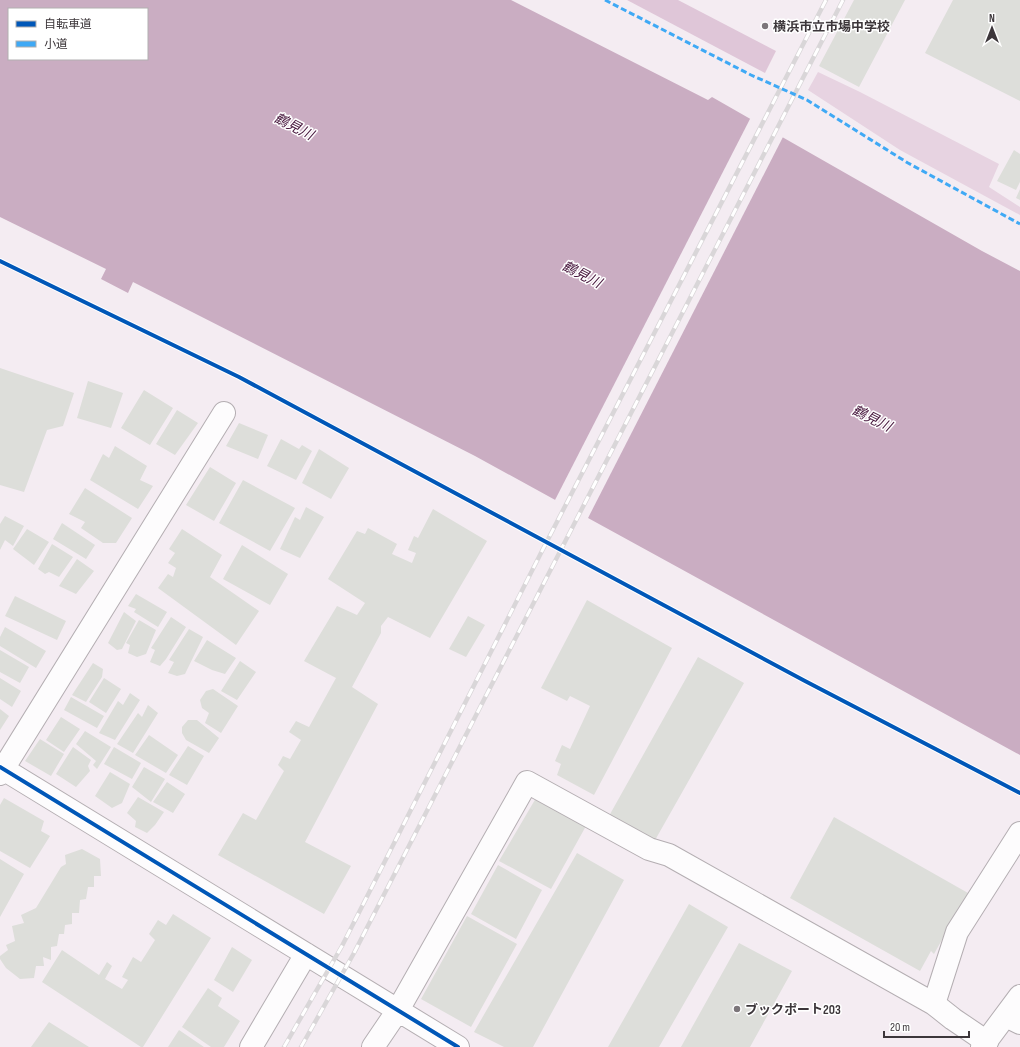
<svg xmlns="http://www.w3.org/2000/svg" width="1020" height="1047" viewBox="0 0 1020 1047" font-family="'Sofia Sans Condensed','Noto Sans JP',sans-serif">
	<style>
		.green { fill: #e7d3e1 }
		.forest { fill: #dfc6d8 }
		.water { fill: #caadc2; fill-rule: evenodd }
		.pier { fill: #f4ecf2 }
		.building { fill: #dddeda }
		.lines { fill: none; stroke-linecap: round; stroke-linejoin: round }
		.minor-casing { stroke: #b4aeb2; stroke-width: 24 }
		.highway-casing { stroke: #b4aeb2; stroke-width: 24 }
		.minor { stroke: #fdfcfd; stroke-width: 22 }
		.highway { stroke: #fdfcfd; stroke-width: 22 }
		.rail-casing { stroke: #d9d6d8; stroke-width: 4.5 }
		.rail { stroke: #fff; stroke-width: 3; stroke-dasharray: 9; stroke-linecap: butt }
		.quiet { stroke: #3fa9f5; stroke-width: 3; stroke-dasharray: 6 3; stroke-linecap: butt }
		.cycleway-casing { stroke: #fff; stroke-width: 6 }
		.cycleway { stroke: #0057b8; stroke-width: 4 }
		.poi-dot { fill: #7c767a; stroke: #fff; stroke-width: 1.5 }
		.labels { text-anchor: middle; stroke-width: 3; stroke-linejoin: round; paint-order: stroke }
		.poi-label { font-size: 13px; font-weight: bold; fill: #3c363a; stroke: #fff; text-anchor: start }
		.water-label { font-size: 14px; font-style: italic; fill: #48183e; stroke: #fff }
	</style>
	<rect width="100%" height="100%" fill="#f4ecf2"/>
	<!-- green -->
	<path class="green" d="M 818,72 L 860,92 L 999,164 L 989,187 L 1020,207 L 1020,215 L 900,150 L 808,90 Z"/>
	<!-- forest -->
	<path class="forest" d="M 627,0 L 678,0 L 776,51 L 765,73 Z"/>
	<!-- water -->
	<path class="water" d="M 0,0 L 511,0 L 708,100 L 712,97 L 982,251 L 1020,271 L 1020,755 L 475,456 L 133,282 L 128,293 L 101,279 L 106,269 L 0,217 ZM 9,9 L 147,9 L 147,59 L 9,59 Z"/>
	<!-- pier -->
	<path class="pier" d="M 751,117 L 784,135 L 587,520 L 554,502 Z"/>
	<!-- building -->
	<path class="building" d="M 854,0 L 905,0 L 859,87 L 819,66 Z
		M 953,0 L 1020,0 L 1020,101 L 925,53 Z
		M 1014,150 L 1020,154 L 1020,182 L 1016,190 L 997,181 Z
		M 1020,189 L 1020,200 L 1016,198 Z
		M 0,368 L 74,393 L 63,426 L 47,430 L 24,492 L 0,485 Z
		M 88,381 L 123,393 L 111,428 L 77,418 Z
		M 144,390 L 173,408 L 150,445 L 121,428 Z
		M 177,410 L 198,423 L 175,455 L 156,444 Z
		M 239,423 L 268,435 L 258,459 L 226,446 Z
		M 281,439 L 299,449 L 302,445 L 312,451 L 296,480 L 267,466 Z
		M 115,446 L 147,466 L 140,480 L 153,486 L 138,509 L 90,480 L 103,454 L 109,458 Z
		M 319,449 L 349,468 L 331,499 L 302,483 Z
		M 210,467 L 236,483 L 214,521 L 186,505 Z
		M 243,480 L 295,508 L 270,551 L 219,523 Z
		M 85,488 L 132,518 L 116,543 L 103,543 L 81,528 L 85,522 L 69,514 Z
		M 306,507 L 324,517 L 300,558 L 280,549 L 295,517 L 300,520 Z
		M 433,509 L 487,541 L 430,638 L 388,617 L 381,626 L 381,633 L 352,687 L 378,704 L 305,842 L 351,866 L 324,914 L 218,855 L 243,813 L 256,820 L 284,771 L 278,765 L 283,756 L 290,759 L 301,740 L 289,732 L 296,721 L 309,727 L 336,678 L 304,661 L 337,606 L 357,615 L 365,603 L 328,579 L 357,531 L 365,534 L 368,528 L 397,544 L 392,554 L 412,563 L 416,553 L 408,550 L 414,536 L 418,538 Z
		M 5,516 L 24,526 L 13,546 L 5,540 L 0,550 L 0,524 Z
		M 62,523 L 95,545 L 86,559 L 53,539 Z
		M 27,529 L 49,542 L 34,565 L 13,549 Z
		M 182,529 L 222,555 L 210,577 L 259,611 L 236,645 L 158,588 L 168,574 L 173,577 L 176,568 L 168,563 L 175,553 L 169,549 Z
		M 52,544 L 73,557 L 59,577 L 49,572 L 45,574 L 38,569 Z
		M 242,545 L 288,574 L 270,605 L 223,579 Z
		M 77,559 L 94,571 L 76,594 L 59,586 Z
		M 136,594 L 167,612 L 158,627 L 134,612 L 136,609 L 128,606 Z
		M 15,596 L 66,621 L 57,640 L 5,616 Z
		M 587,600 L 672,648 L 594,795 L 557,775 L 561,764 L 555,761 L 562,745 L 570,749 L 590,706 L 570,696 L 567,701 L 541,688 Z
		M 124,612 L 136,621 L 122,649 L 117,650 L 108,643 Z
		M 468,616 L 485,625 L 466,657 L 449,649 Z
		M 171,617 L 186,627 L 166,659 L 160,666 L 150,662 L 155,650 L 151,648 Z
		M 139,620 L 156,630 L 146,654 L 137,657 L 128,653 L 130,645 L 126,643 Z
		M 5,627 L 46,651 L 36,668 L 0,646 L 0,637 Z
		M 189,629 L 203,637 L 185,674 L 177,676 L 168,673 L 174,662 L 169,660 Z
		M 207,640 L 236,658 L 225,674 L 212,670 L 194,661 Z
		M 0,650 L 29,667 L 20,683 L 0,672 Z
		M 698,657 L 744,683 L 654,842 L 609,816 Z
		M 240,661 L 256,672 L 237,700 L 221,691 Z
		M 93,663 L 103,669 L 102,677 L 86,702 L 72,695 Z
		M 0,678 L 21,691 L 12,707 L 0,699 Z
		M 104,678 L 121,689 L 106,713 L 89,702 Z
		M 213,689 L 238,706 L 221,733 L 205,723 L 209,713 L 202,708 L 200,700 L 206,691 Z
		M 130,693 L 140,700 L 115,740 L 99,733 L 118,701 L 123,705 Z
		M 71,697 L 104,716 L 97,728 L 64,710 Z
		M 148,705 L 158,713 L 133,753 L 117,744 L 138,713 L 142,717 Z
		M 0,709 L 9,716 L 0,730 Z
		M 61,717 L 80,729 L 64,752 L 46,740 Z
		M 188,720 L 197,720 L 219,738 L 209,753 L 186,740 L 182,733 L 182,727 Z
		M 85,731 L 111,747 L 97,769 L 93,765 L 96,761 L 76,744 Z
		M 149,735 L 178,755 L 166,773 L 135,755 Z
		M 40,739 L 64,754 L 51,776 L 25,761 Z
		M 188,746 L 204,756 L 187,785 L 169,775 Z
		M 73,747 L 91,760 L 88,766 L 90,771 L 76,787 L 56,774 Z
		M 114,747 L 141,763 L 132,779 L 104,764 Z
		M 144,767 L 165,779 L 151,802 L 132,787 Z
		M 110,772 L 130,784 L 122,803 L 112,808 L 95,796 Z
		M 167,782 L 185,794 L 173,813 L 153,802 Z
		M 138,797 L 164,812 L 155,825 L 147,833 L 135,827 L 136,821 L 127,813 Z
		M 4,798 L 44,821 L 41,831 L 50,836 L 30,868 L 0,851 L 0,805 Z
		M 536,798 L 586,826 L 551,889 L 499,861 Z
		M 834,817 L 968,893 L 934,954 L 931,951 L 920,971 L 790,898 Z
		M 82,849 L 100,859 L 101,876 L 94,876 L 94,887 L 88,887 L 86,899 L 80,900 L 79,913 L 72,913 L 72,924 L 65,925 L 64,934 L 59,934 L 57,946 L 51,947 L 51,960 L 43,957 L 44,966 L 36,966 L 34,978 L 20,979 L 6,968 L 0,959 L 0,956 L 8,950 L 6,945 L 15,941 L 12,926 L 24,923 L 21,915 L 36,908 L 61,867 L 66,864 L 65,855 Z
		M 577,853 L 624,880 L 533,1047 L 504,1047 L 474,1032 Z
		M 0,859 L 24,874 L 0,917 Z
		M 498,865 L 542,890 L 516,939 L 471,914 Z
		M 689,904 L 728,927 L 659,1047 L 608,1047 Z
		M 173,914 L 211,938 L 143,1047 L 141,1047 L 42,982 L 62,950 L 99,975 L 107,962 L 112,966 L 105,979 L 122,989 L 128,980 L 122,977 L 133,957 L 141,962 L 155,940 L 149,934 L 158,920 L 166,925 Z
		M 467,916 L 517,944 L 471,1027 L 421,999 Z
		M 739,943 L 792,971 L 750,1047 L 681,1047 Z
		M 232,947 L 252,960 L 233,992 L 214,980 Z
		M 208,988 L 222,998 L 218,1006 L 240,1021 L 224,1047 L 211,1047 L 182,1027 Z
		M 49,1022 L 89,1047 L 31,1047 Z
		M 179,1030 L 204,1047 L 168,1047 Z"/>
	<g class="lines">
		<defs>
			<path id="minor" d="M 0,767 L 458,1047
				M 0,774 L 224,413
				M 934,1004 L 957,932 L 1020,833
				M 1006,1016 L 1020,1023
				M 251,1047 L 306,954
				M 373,1047 L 398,1010 L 527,782 L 649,849 L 669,855 L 934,1004 L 953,1019 L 987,1042"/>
			<path id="highway" d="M 982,1047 L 1020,996"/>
		</defs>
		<!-- minor casing -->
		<use href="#minor" class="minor-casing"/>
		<!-- highway casing -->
		<use href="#highway" class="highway-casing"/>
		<!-- minor -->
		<use href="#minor" class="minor"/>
		<!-- highway -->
		<use href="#highway" class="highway"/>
		<defs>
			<path id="rail" d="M 284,1047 L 342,946 L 543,549 L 826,0
				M 301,1047 L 354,953 L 843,0"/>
		</defs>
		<!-- rail casing -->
		<use href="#rail" class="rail-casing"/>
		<!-- rail -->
		<use href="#rail" class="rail"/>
		<!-- quiet -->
		<path class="quiet" d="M 605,0 L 751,75 L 807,100 L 908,163 L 1020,224"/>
		<defs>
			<path id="cycleway" d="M 0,261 L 239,377 L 805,681 L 1020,793
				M 0,767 L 458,1047"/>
		</defs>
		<!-- cycleway casing -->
		<use href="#cycleway" class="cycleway-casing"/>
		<!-- cycleway -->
		<use href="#cycleway" class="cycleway"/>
	</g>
	<!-- markers -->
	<g class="poi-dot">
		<circle cx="765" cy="26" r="4"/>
		<circle cx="737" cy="1009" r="4"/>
	</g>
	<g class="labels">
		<!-- poi labels -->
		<g class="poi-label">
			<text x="773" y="31">横浜市立市場中学校</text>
			<text x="745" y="1014">ブックポート203</text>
		</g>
		<!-- water labels -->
		<g class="water-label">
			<text transform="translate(294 126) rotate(27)" y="5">鶴見川</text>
			<text transform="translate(582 274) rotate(27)" y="5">鶴見川</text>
			<text transform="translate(872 418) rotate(26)" y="5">鶴見川</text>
		</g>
	</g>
	<!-- legend -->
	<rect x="8" y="8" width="140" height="52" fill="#ffffff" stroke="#b1afb0"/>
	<rect x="16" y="21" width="20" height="6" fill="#0057b8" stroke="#b1afb0"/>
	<text x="44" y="28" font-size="12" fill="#3c363a">自転車道</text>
	<rect x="16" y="41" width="20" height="6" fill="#3fa9f5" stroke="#b1afb0"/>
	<text x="44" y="48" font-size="12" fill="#3c363a">小道</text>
	<!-- north arrow -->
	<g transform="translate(992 28)" stroke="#ffffff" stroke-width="3" paint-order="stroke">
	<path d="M0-3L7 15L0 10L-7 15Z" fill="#3c363a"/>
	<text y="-6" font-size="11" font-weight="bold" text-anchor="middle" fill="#3c363a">N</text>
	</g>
	<!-- scale -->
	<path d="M884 1031v6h85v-6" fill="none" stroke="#3c363a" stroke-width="2"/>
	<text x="890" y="1031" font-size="12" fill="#3c363a" stroke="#ffffff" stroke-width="3" paint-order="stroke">20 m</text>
</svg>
